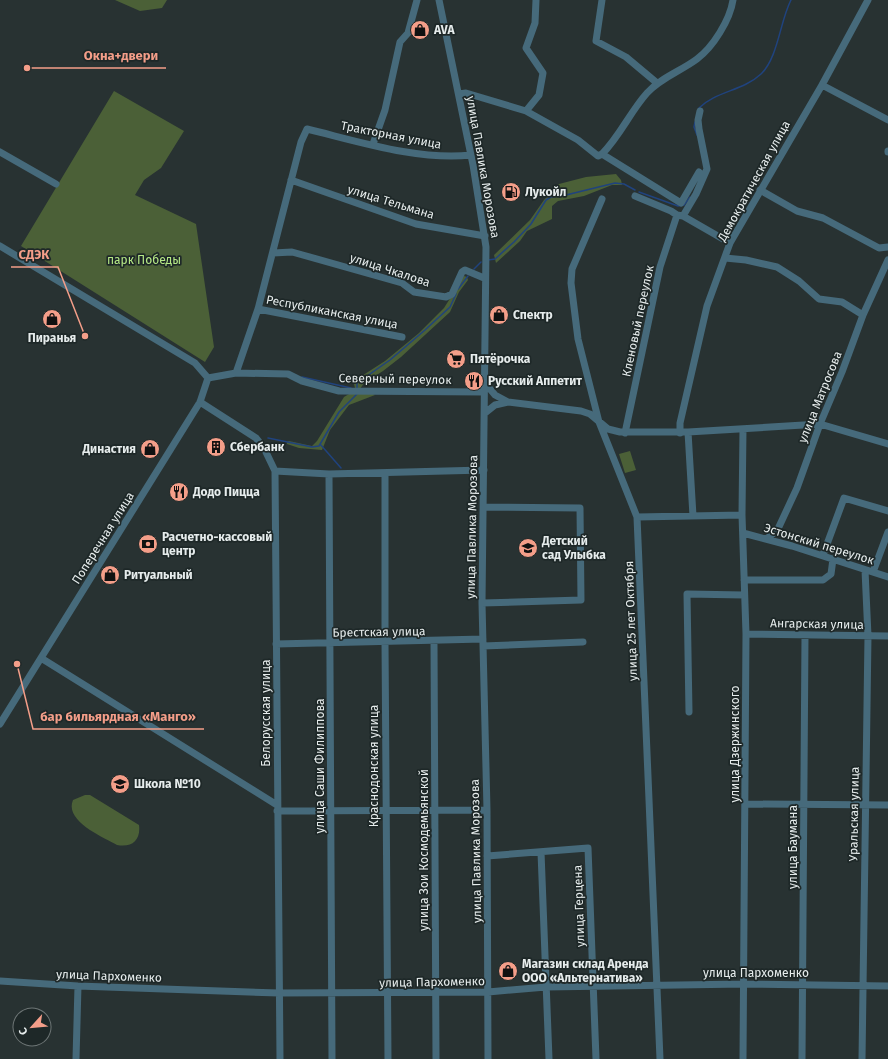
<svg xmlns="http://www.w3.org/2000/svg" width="888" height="1059" viewBox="0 0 888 1059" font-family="'Fira Sans',sans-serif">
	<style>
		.green { fill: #4b6037 }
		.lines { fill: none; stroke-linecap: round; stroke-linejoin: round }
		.stream { stroke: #20437e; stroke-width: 1.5 }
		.minor { stroke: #466a7b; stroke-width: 7 }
		.labels { text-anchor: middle; stroke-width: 3.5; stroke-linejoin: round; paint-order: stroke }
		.poi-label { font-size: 12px; font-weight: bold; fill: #e6ecec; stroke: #1e2828; text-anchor: start }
		.street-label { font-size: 12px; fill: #e6ecec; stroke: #1e2828 }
		.park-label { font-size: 12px; fill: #b6e986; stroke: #1e2828 }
		.leader { fill: none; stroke: #f49e89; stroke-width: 1.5 }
		.callout-dot { fill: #f49e89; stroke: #1e2828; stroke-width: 1.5 }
		.callout-label { font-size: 13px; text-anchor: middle; font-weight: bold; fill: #f49e89; stroke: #1e2828; stroke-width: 3.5; stroke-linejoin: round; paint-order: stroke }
	</style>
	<rect width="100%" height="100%" fill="#283232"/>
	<!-- green -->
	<path class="green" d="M 115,0 L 167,0 L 162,8 L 140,11 Z
		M 114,91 L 184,131 L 161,168 L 144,180 L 135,195 L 196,224 L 214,347 L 205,362 L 21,246 Z
		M 616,174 L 621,180 L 622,185 L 612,185 L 584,196 L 558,201 L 552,206 L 552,219 L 527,231 L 520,241 L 496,263 L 494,255 L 530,220 L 544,200 L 559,184 L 586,177 Z
		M 464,276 L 467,277 L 468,280 L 459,292 L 450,312 L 401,357 L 383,371 L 364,383 L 360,389 L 355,388 L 354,384 L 357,379 L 385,361 L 419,333 L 444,308 Z
		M 349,394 L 373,394 L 375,395 L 349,405 L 330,430 L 322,450 L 299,448 L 287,444 L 287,442 L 289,441 L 312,446 L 317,441 L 344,397 Z
		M 630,451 L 636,470 L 625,473 L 619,454 Z
		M 85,795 L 90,795 L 139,825 C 141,840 132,848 117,845 C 103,837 64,821 73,800 Z"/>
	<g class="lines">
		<!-- stream -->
		<path class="stream" d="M 699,108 C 716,91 743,91 761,74 C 778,58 780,21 791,0
			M 695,122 L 694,127 L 697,135
			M 639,192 L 678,206 L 684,205 L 690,197
			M 488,260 L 495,259 L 514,242 L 531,224 L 546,200 L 551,197 L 566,195 L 615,183 L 624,184 L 635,190
			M 474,269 L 481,262
			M 458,289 L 468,276
			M 302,377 L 351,388
			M 357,389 L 357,383 L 390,360 L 425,330 L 450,307 L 456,294
			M 268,438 L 312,447 L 319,446 L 339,412 L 357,394
			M 320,444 L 341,468"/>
		<!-- minor -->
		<path class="minor" d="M 439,0 L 473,165 L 486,247 L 482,603 L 487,810 L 488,1059
			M 602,0 L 596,41 L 626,57 L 657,83
			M 822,85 L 888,120
			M 459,94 L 466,93 L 526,111 L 539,95 L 543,73 L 526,48 L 535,23 L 536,0
			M 526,111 L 578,140 L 598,156 L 602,154 L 681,203 L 699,172
			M 373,144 L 385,110 L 400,42 L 408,33 L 417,0
			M 888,151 L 888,152
			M 0,152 L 56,184
			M 602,154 C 620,136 630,112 647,93 C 660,78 681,71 697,59 C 713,47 730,20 733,0
			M 291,180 L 416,224 L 485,236
			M 760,190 L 797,211 L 823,218 L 879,248 L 888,247
			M 635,196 L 671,211 L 677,215 L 683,216 L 730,243
			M 602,199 L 572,269 L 571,283 L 578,339 L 599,422 L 637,517 L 660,1059
			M 683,216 L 696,194 L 707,169 L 699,129 L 698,120 L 700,111
			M 0,246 L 195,363 L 208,378 L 200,402 L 0,724
			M 273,253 L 292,252 L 402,283 L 414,292 L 446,297 L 452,294 L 462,272 L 465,270 L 484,278
			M 725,258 L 746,260 L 777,267 L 799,281 L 819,299 L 842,302 L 863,315
			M 258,309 L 402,337
			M 236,373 L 288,374 L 302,381 L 339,391 L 484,392
			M 208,378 L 236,373 L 258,309 L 301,142 L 307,129 C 357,141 419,161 471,155
			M 485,383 L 495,395 L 508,402
			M 200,402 L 256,438 L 264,448 L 275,471 L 280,1059
			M 485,413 L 495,405 L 508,402 L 581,411 L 590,414 L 608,429 L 620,432 L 688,432 L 820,424 L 888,444
			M 743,429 L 742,515 L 746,634 L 743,1059
			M 688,432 L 693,516
			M 625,433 L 660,267 L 677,215
			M 680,433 L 680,423 L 707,306 L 730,243 L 822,85 L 868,0
			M 275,471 L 329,474 L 484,470
			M 385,473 L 385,642 L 388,1059
			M 329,474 L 332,1059
			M 637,517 L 742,515
			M 743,533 L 792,546 L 888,577
			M 766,539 L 777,531 L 797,488 L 820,424 L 842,372 L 863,315 L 888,260
			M 823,555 L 844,498 L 888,511
			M 873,572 L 888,532
			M 744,580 L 823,580 L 831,574 L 833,559
			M 482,603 L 581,600 L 580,508 L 484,507
			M 746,634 L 888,636
			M 434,642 L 436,1059
			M 276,644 L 483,639
			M 483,646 L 583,642
			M 41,658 L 277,805
			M 689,712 L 687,594 L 744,595
			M 746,804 L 888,805
			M 277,811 L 487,810
			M 541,852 L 549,1059
			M 487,856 L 588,848 L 596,1059
			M 0,981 L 78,986 L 279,993 L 488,992 L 546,987 L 744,984 L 888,986
			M 76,1059 L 78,986
			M 802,1059 L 805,636
			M 862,1059 L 868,636 L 865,570"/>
	</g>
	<!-- icons -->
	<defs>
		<symbol id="shop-disc" viewBox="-11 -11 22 22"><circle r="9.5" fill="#f49e89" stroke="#1e2828"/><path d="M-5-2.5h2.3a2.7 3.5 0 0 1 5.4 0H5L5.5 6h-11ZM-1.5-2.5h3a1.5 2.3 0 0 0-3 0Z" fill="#111"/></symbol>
		<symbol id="fuel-disc" viewBox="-11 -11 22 22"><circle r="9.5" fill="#f49e89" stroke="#1e2828"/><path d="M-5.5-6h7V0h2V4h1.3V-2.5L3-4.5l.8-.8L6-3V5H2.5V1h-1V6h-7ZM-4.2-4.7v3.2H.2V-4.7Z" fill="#111"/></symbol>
		<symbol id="supermarket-disc" viewBox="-11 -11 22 22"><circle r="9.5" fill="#f49e89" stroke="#1e2828"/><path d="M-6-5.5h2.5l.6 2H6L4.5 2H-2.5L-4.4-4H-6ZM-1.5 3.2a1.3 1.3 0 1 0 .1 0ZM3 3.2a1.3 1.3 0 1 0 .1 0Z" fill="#111"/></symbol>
		<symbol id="restaurant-disc" viewBox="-11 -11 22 22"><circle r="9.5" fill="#f49e89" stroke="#1e2828"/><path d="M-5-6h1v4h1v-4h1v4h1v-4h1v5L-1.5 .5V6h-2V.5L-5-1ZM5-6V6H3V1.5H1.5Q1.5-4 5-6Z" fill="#111"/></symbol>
		<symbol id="building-disc" viewBox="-11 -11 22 22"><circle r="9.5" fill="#f49e89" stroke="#1e2828"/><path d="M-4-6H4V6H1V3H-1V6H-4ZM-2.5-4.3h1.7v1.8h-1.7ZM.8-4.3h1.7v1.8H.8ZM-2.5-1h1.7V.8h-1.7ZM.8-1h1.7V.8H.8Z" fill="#111"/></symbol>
		<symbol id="bank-disc" viewBox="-11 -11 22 22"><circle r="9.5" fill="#f49e89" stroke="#1e2828"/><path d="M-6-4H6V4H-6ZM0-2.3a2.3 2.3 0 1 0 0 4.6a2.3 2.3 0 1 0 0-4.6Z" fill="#111"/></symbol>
		<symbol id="school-disc" viewBox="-11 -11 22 22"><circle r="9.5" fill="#f49e89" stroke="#1e2828"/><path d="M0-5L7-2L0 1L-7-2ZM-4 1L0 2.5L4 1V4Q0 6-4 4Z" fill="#111"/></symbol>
	</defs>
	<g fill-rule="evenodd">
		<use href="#shop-disc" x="409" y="19" width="22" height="22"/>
		<use href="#fuel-disc" x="500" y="181" width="22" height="22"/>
		<use href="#shop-disc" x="488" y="304" width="22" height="22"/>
		<use href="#shop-disc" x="41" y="308" width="22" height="22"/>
		<use href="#supermarket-disc" x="445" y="348" width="22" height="22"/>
		<use href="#restaurant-disc" x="463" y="370" width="22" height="22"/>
		<use href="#building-disc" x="205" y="436" width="22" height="22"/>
		<use href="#shop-disc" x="139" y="438" width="22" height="22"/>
		<use href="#restaurant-disc" x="168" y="481" width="22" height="22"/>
		<use href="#bank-disc" x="137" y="533" width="22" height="22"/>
		<use href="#school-disc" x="517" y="537" width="22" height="22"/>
		<use href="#shop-disc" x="99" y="564" width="22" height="22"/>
		<use href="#school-disc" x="109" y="773" width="22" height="22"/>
		<use href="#shop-disc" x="497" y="960" width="22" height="22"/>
	</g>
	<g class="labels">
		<!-- poi labels -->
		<g class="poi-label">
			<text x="434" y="34">AVA</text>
			<text x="525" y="196">Лукойл</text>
			<text x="513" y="319">Спектр</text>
			<text x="52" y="342" text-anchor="middle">Пиранья</text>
			<text x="470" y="363">Пятёрочка</text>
			<text x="488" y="385">Русский Аппетит</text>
			<text x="230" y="451">Сбербанк</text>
			<text x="136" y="453" text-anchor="end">Династия</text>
			<text x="193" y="496">Додо Пицца</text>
			<text x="162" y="541">Расчетно-кассовый<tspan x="162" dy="14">центр</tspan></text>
			<text x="542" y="545">Детский<tspan x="542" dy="14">сад Улыбка</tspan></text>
			<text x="124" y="579">Ритуальный</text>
			<text x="134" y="788">Школа №10</text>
			<text x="522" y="968">Магазин склад Аренда<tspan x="522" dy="14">ООО «Альтернатива»</tspan></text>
		</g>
		<!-- street labels -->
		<g class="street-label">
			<text transform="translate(391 135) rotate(11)" y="4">Тракторная улица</text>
			<text transform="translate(483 167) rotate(80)" y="4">улица Павлика Морозова</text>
			<text transform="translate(754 181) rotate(-61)" y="4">Демократическая улица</text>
			<text transform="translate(391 202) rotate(17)" y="4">улица Тельмана</text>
			<text transform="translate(390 270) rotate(18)" y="4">улица Чкалова</text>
			<text transform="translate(332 312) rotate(11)" y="4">Республиканская улица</text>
			<text transform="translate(638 321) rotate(-78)" y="4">Кленовый переулок</text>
			<text transform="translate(395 379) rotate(1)" y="4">Северный переулок</text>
			<text transform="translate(820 397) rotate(-68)" y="4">улица Матросова</text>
			<text transform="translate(472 527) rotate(-89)" y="4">улица Павлика Морозова</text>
			<text transform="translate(103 538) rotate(-58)" y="4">Поперечная улица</text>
			<text transform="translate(819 544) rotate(17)" y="4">Эстонский переулок</text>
			<text transform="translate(631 621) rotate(-92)" y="4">улица 25 лет Октября</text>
			<text transform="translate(817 624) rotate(1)" y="4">Ангарская улица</text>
			<text transform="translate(379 632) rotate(-1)" y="4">Брестская улица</text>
			<text transform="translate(266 713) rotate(-90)" y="4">Белорусская улица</text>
			<text transform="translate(735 744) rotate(-90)" y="4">улица Дзержинского</text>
			<text transform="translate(320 766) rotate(-90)" y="4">улица Саши Филиппова</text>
			<text transform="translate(374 766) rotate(-90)" y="4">Краснодонская улица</text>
			<text transform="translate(854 814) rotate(-89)" y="4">Уральская улица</text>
			<text transform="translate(793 847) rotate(-90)" y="4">улица Баумана</text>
			<text transform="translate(424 850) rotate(-90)" y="4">улица Зои Космодемьянской</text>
			<text transform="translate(476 851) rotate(-91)" y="4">улица Павлика Морозова</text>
			<text transform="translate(579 906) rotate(-92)" y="4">улица Герцена</text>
			<text x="756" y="977">улица Пархоменко</text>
			<text transform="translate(109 976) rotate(2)" y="4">улица Пархоменко</text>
			<text transform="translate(432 982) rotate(-1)" y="4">улица Пархоменко</text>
		</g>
		<!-- park labels -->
		<g class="park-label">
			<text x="144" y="264">парк Победы</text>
		</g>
	</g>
	<!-- callouts -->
	<path class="leader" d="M27 68L76 68H166M85 336L58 267H11M17 664L33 729H204"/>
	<g class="callout-dot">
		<circle cx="27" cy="68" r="4"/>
		<circle cx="85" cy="336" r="4"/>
		<circle cx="17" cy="664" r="4"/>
	</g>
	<g class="callout-label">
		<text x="121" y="60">Окна+двери</text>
		<text x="34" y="259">СДЭК</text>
		<text x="118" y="721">бар бильярдная «Манго»</text>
	</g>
	<!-- north arrow -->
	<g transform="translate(32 1027) rotate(243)"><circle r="19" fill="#1e2828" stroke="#6e7676"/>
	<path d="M0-3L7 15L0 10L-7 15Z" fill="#f49e89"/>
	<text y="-6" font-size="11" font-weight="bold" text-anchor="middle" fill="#e6ecec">С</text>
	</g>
</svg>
